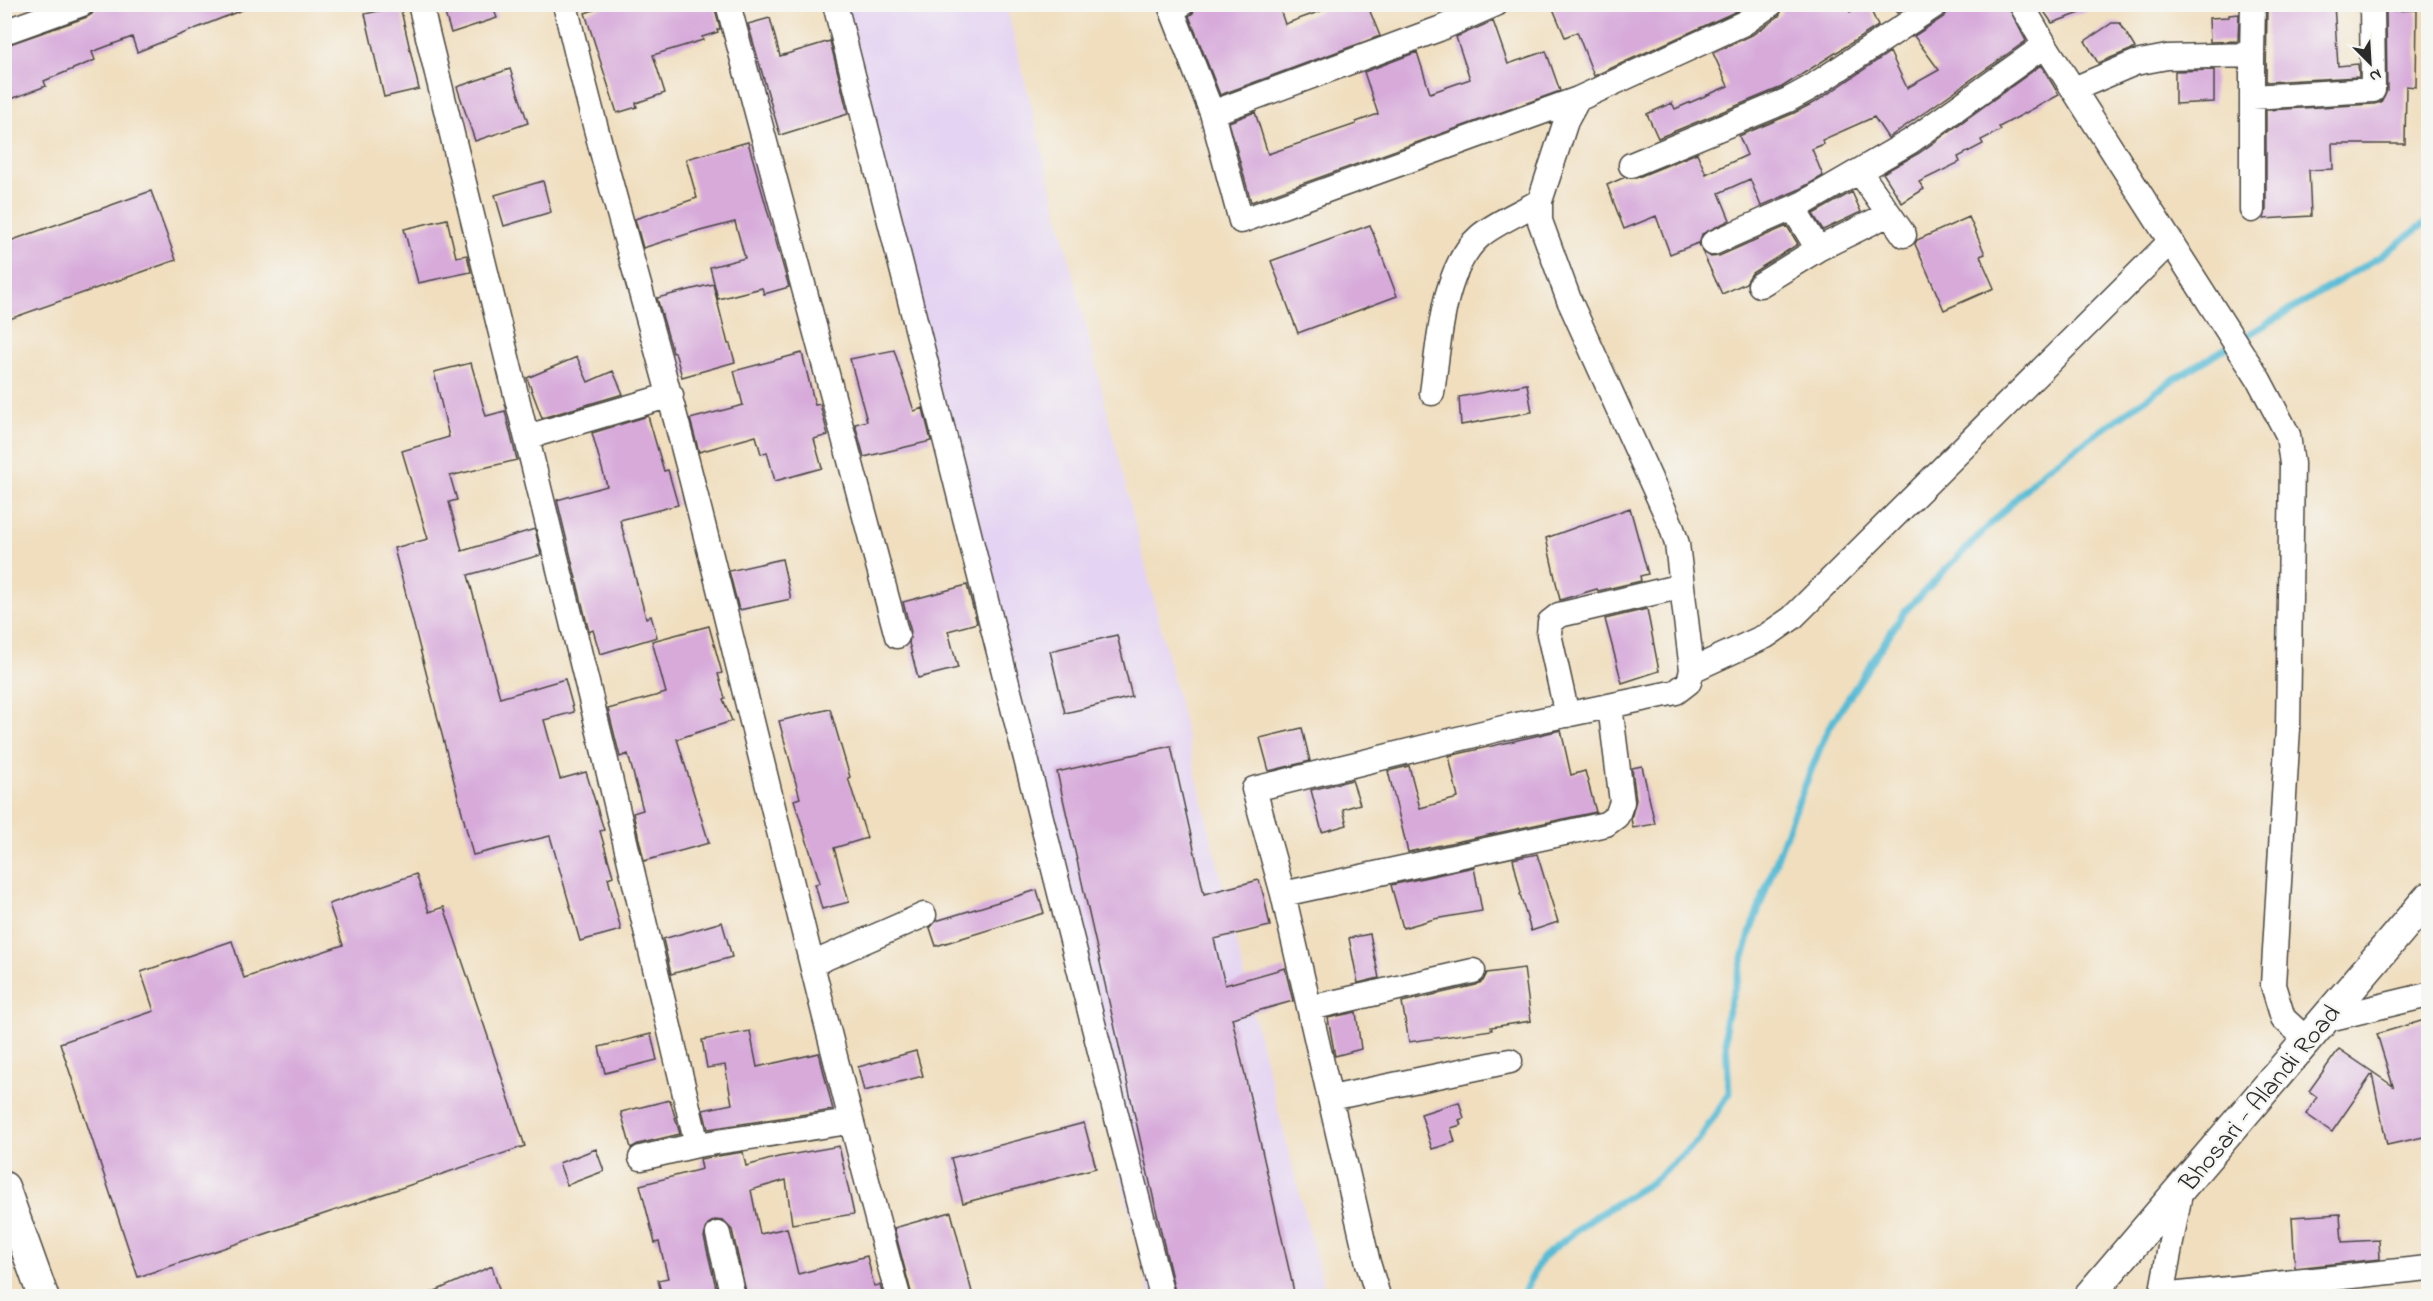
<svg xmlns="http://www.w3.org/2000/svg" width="2433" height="1301" viewBox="0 0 2433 1301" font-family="'Indie Flower',sans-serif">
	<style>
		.built { fill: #e4d3f2 }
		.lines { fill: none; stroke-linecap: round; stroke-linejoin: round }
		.stream { stroke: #57bbd5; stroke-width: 7 }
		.building { fill: #d7aada }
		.minor-casing { stroke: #494641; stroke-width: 27 }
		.major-casing { stroke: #494641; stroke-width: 33 }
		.minor { stroke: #fff; stroke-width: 24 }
		.major { stroke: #fff; stroke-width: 30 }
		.labels { text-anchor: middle; stroke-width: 5; stroke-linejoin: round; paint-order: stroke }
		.street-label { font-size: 26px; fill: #2b2b2b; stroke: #f6f6f2 }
	</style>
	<rect width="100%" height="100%" fill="#f6f6f2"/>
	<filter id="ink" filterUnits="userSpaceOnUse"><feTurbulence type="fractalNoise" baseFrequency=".0167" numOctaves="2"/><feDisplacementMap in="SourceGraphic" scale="12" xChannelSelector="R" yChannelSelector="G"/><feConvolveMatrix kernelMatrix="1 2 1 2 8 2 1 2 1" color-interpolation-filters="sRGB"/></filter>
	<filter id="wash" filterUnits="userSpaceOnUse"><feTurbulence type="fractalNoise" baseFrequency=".008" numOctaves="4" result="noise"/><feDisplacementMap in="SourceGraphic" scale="24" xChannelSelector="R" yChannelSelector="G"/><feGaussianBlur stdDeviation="1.35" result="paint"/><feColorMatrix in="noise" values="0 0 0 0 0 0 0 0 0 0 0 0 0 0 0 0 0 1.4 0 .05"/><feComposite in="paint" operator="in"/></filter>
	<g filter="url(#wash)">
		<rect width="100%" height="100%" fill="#f0debe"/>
		<!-- built -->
		<path class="built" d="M 833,5 L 1006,5 L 1160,624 L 1258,1032 L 1326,1296 L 1150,1296 Z"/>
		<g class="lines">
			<!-- stream -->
			<path class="stream" d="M 1522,1296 L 1542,1258 L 1591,1219 L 1652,1182 L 1699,1140 L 1729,1093 L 1725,1022 L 1751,930 L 1791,820 L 1827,731 L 1904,612 L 2042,472 L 2174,379 L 2381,256 L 2428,221"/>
		</g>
		<g id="blocks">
			<!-- building -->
			<path class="building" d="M 102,4 L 251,4 L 252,6 L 137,52 L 132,37 L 92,52 L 95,60 L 44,81 L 46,86 L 11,99 L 4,80 L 4,46 L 87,17 L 92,14 L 96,7 Z
				M 442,4 L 492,4 L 497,18 L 451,33 Z
				M 611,4 L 714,4 L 720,29 L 717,30 L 718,32 L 702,37 L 703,40 L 653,55 L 665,93 L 636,103 L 637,107 L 617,113 L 585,13 Z
				M 1196,4 L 1278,4 L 1285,24 L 1321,11 L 1319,4 L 1367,4 L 1380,36 L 1220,95 L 1189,16 L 1193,13 Z
				M 1551,4 L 1746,4 L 1737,11 L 1594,76 L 1577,32 L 1565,37 Z
				M 1785,4 L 1844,4 L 1850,12 L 1862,4 L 1868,4 L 1878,26 L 1782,87 L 1658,138 L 1647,114 L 1672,103 L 1675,109 L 1728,86 L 1713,53 L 1752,35 L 1779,16 Z
				M 1890,4 L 1910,4 L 1897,13 Z
				M 1951,4 L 2007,4 L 2026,41 L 1888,138 L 1874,117 L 1822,140 L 1824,144 L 1812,149 L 1823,176 L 1798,190 L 1761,206 L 1750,179 L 1719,193 L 1730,220 L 1702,234 L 1699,246 L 1698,243 L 1670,254 L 1656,216 L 1624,229 L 1607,185 L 1625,177 L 1636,178 L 1697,153 L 1706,174 L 1747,155 L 1739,136 L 1794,113 L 1817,101 L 1890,52 L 1907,88 L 1939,70 L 1914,36 L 1945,16 Z
				M 2039,4 L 2096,4 L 2097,7 L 2052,23 Z
				M 2267,4 L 2334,4 L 2338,66 L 2358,64 L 2359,77 L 2266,82 Z
				M 400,6 L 419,89 L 384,97 L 365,14 Z
				M 2417,10 L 2416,87 L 2406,86 L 2405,144 L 2332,144 L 2333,169 L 2309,170 L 2311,216 L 2264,219 L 2266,210 L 2266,110 L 2374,104 L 2381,102 L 2387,90 L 2386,11 Z
				M 2239,14 L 2238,41 L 2210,42 L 2209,18 L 2229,17 L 2229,15 Z
				M 770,18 L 780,56 L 830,41 L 848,114 L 780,135 L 748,24 Z
				M 1493,21 L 1508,64 L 1546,51 L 1560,91 L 1251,202 L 1229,122 L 1255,112 L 1268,154 L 1356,124 L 1356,122 L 1378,114 L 1364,72 L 1417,52 L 1430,93 L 1470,79 L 1456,37 Z
				M 2112,23 L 2120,23 L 2135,48 L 2098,63 L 2085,41 Z
				M 2041,65 L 2059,95 L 1999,127 L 2001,130 L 1981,140 L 1983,144 L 1958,157 L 1960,162 L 1919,182 L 1924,189 L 1902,203 L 1883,173 L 1919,153 Z
				M 510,69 L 528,123 L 475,141 L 457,87 Z
				M 2214,70 L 2214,102 L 2175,104 L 2175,71 Z
				M 748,142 L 789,287 L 764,294 L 762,288 L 718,299 L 710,267 L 745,258 L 735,222 L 700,231 L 700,230 L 643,248 L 635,219 L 697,198 L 686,159 Z
				M 543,181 L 551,212 L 504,226 L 495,195 Z
				M 151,191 L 176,260 L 4,321 L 4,243 Z
				M 1852,192 L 1861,212 L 1823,230 L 1813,214 Z
				M 1969,217 L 1985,254 L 1980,256 L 1994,288 L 1944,310 L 1915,244 L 1917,240 Z
				M 447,219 L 456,257 L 467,255 L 471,272 L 418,283 L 404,229 Z
				M 1370,225 L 1397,296 L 1298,333 L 1271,261 Z
				M 1787,226 L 1798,244 L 1752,273 L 1746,283 L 1722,294 L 1702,251 L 1711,257 L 1719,256 Z
				M 713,284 L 728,344 L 730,344 L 735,362 L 682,377 L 675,352 L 673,353 L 657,298 Z
				M 894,350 L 914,411 L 923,408 L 931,441 L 864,457 L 855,424 L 867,421 L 850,359 Z
				M 802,353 L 815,405 L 820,404 L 828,435 L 814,439 L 822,468 L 775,481 L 767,452 L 761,454 L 756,436 L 699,452 L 690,419 L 743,405 L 734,371 Z
				M 577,357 L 588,382 L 613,371 L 623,394 L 542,418 L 527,378 Z
				M 471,363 L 486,416 L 505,411 L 517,460 L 450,476 L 457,500 L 449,502 L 462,551 L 535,529 L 541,555 L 468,575 L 500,698 L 565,679 L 574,712 L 544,720 L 560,779 L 586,772 L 604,830 L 600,831 L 613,876 L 608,878 L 621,930 L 580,941 L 550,836 L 473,855 L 394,548 L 428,539 L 402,451 L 449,437 L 434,372 Z
				M 1527,384 L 1532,412 L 1461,425 L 1459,397 Z
				M 648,416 L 664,471 L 668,470 L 678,505 L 620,520 L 646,618 L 651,616 L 657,637 L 600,654 L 593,630 L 589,632 L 557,500 L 607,486 L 592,433 Z
				M 1630,508 L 1648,574 L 1640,576 L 1641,581 L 1598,591 L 1597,589 L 1560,600 L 1546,538 Z
				M 782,559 L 791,599 L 739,610 L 729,571 Z
				M 967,585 L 977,623 L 948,631 L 958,668 L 918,678 L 909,643 L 911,632 L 903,602 Z
				M 1647,609 L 1659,671 L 1622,683 L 1605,619 Z
				M 709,626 L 722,673 L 718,674 L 725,698 L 723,699 L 732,721 L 677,739 L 709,843 L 644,861 L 633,813 L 643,810 L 628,754 L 620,757 L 608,709 L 666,693 L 652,641 Z
				M 1117,635 L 1132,697 L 1065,713 L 1050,651 Z
				M 830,709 L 850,777 L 848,778 L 867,838 L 834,848 L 849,902 L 822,909 L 815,884 L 820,883 L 794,800 L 800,798 L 779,721 Z
				M 1302,728 L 1310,761 L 1269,771 L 1260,738 Z
				M 1561,730 L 1571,775 L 1585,771 L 1596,812 L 1408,852 L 1388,771 L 1409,766 L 1420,808 L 1458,798 L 1449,756 Z
				M 1171,746 L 1204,894 L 1259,880 L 1264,897 L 1270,926 L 1214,939 L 1225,985 L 1285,968 L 1293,1001 L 1232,1018 L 1295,1296 L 1176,1296 L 1162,1236 L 1057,772 Z
				M 1642,766 L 1655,824 L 1633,828 L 1631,819 L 1636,800 L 1632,768 Z
				M 1352,780 L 1360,804 L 1343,809 L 1347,825 L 1322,832 L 1311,790 Z
				M 1537,854 L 1558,922 L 1531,931 L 1520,894 L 1521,893 L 1513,859 Z
				M 1474,867 L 1482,911 L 1434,919 L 1403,928 L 1391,885 Z
				M 416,874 L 429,912 L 444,907 L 525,1146 L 138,1277 L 60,1043 L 154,1011 L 141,972 L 232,941 L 244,978 L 343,945 L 329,904 Z
				M 1037,890 L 1044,913 L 936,946 L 930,928 L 936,921 Z
				M 722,922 L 732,957 L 671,974 L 663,939 Z
				M 1370,934 L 1379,978 L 1358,983 L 1349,938 Z
				M 1524,968 L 1531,1021 L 1491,1027 L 1492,1030 L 1409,1042 L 1402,1002 L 1476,985 L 1483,981 L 1487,973 Z
				M 1356,1012 L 1361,1049 L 1335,1056 L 1328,1018 Z
				M 2428,1019 L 2428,1136 L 2387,1145 L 2372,1074 L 2332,1132 L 2306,1114 L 2317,1097 L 2309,1091 L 2339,1049 L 2393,1086 L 2377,1034 Z
				M 750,1031 L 757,1067 L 819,1053 L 833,1110 L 708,1129 L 703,1110 L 732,1104 L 725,1065 L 707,1068 L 702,1040 Z
				M 651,1034 L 657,1060 L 605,1073 L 599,1047 Z
				M 916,1051 L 923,1076 L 864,1091 L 858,1067 Z
				M 670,1100 L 680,1134 L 638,1144 L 631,1148 L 621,1112 Z
				M 1459,1102 L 1464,1118 L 1459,1120 L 1461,1125 L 1451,1128 L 1455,1142 L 1432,1149 L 1421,1114 Z
				M 1084,1123 L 1096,1168 L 963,1203 L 951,1158 Z
				M 839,1146 L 854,1214 L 792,1224 L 786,1180 L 751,1190 L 760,1234 L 787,1228 L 798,1274 L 867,1256 L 874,1286 L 880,1285 L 883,1296 L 747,1296 L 732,1230 L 723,1221 L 715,1220 L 708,1224 L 704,1237 L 718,1296 L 662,1296 L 658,1280 L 668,1278 L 659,1242 L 655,1243 L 640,1185 L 702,1169 L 700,1159 L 743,1152 L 746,1166 L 778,1157 Z
				M 596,1149 L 604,1171 L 567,1185 L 559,1163 Z
				M 951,1212 L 973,1296 L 912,1296 L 894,1228 Z
				M 2340,1214 L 2342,1242 L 2379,1240 L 2380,1259 L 2295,1268 L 2292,1217 Z
				M 492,1266 L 501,1296 L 424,1296 Z"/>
		</g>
	</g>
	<g filter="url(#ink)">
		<use href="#blocks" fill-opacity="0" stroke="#494641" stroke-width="1.5"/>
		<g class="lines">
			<defs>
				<path id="minor" d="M 420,4 L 601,740 L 697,1145
					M 565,4 C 603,170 655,332 696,497 C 764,763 825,1031 898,1296
					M 728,4 L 897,636
					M 835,4 L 1162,1296
					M 1182,4 L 1171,8 L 1212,113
					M 1496,4 L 1439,29 L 1212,113 L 1241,221 L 1578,99 L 1744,23 L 1771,4
					M 2021,4 L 2045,45 L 2259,380 L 2288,435 L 2292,464 L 2288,728 L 2273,985 L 2283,1018 L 2307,1040
					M 4,32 L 82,4
					M 2074,89 L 2135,63 L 2167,57 L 2252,55 L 2253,4
					M 2252,97 L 2373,90 L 2372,4
					M 1631,165 L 1788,100 L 1810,88 L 1937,4
					M 1859,171 L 1904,235
					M 1793,208 L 1818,249
					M 2252,210 L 2252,55
					M 1713,243 L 1804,203 L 1911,141 L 2045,45
					M 1760,285 L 1818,249 L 1889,214
					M 1432,393 C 1439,346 1441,270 1480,236 C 1495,223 1522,212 1540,201
					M 527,437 L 671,395
					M 1692,670 L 1766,636 L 1792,618 L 2171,241
					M 1567,715 L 1549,634 L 1550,622 L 1559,615 L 1682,586
					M 1283,894 L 1606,824 L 1617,816 L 1622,802 L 1610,706
					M 812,964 L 924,915
					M 1310,1008 L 1473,971
					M 2324,1020 L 2428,995
					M 1331,1098 L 1510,1061
					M 641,1158 L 697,1145 L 849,1122
					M 718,1234 L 733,1296
					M 1378,1296 L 1368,1263 L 1283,894 L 1254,789 L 1507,727 L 1676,692 L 1689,682 L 1692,670 L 1677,544 L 1671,525 L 1569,300 L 1540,221 L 1540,201 L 1566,121 L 1578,99
					M 2161,1296 L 2428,1268
					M 2161,1296 L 2181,1188"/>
				<path id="major" d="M 4,1187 L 43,1296
					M 2089,1296 L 2428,898"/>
			</defs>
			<!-- minor casing -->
			<use href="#minor" class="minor-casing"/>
			<!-- major casing -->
			<use href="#major" class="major-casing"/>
			<!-- minor -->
			<use href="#minor" class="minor"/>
			<!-- major -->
			<use href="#major" class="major"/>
		</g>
	</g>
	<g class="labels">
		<!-- street labels -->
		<g class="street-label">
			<text transform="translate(2259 1097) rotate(-50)" y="9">Bhosari - Alandi Road</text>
		</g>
	</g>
	<!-- margin -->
	<rect width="2433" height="1301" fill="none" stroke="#f6f6f2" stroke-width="24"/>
	<!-- north arrow -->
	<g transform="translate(2370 63) rotate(156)" stroke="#f6f6f2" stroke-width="4.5" paint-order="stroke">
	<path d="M0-4.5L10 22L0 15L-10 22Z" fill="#2b2b2b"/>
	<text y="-9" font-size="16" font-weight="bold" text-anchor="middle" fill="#2b2b2b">N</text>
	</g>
</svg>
